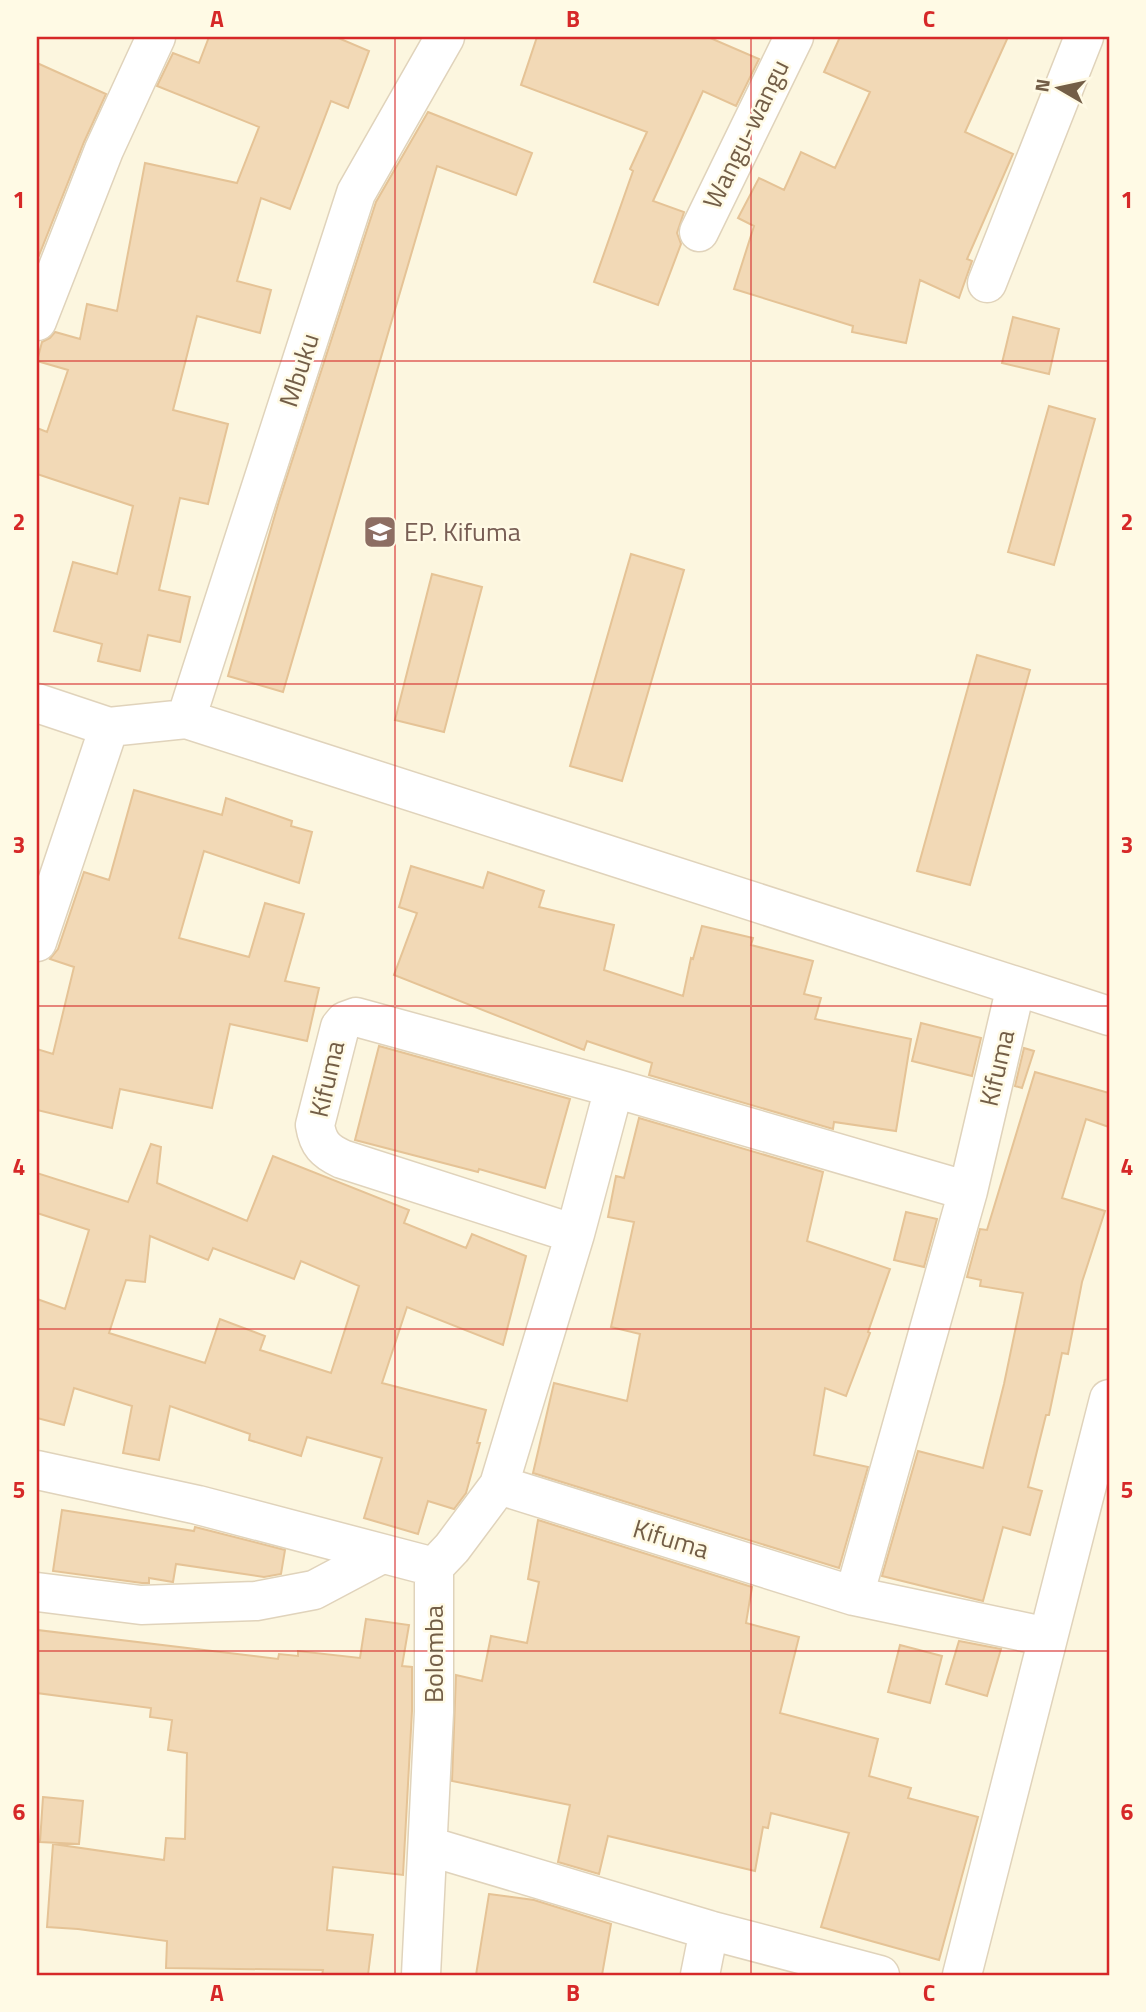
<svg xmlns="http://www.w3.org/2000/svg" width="1146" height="2012" viewBox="0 0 1146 2012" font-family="'Titillium Web',sans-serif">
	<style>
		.building { fill: #f2d9b6; stroke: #e5c396; stroke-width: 2; fill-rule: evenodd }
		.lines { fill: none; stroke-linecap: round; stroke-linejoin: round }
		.minor-casing { stroke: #e0d3bb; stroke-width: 41 }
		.minor { stroke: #fff; stroke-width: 38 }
		.grid { fill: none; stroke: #d62828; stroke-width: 2; stroke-opacity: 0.55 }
		.labels { text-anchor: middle; stroke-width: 5; stroke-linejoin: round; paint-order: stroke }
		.street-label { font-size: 26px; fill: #735e47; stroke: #fffae5 }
		.education-label { font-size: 26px; fill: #785e54; stroke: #fffae5; text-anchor: start }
		.neatline { fill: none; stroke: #d62828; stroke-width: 2.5 }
		.grid-label { font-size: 23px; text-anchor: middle; font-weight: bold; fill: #d62828 }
	</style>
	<rect width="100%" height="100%" fill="#fcf6df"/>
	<!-- building -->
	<path class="building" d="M 209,37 L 336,37 L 369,51 L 348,108 L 331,101 L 290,209 L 261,198 L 237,281 L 271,290 L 260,333 L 197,316 L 173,410 L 228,424 L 208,504 L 180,498 L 159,590 L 190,597 L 180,642 L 148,635 L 140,671 L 98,661 L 102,644 L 54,631 L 73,562 L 117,574 L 133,506 L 37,474 L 37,428 L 47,432 L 68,370 L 37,361 L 42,342 L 50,338 L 55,332 L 80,339 L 87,304 L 117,311 L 145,163 L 237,183 L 259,127 L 157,86 L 173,53 L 199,63 Z
		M 537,37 L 708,37 L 759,59 L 736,106 L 703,91 L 653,201 L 684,212 L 677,233 L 681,244 L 658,305 L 594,282 L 633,171 L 630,169 L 647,132 L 521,85 Z
		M 840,37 L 1008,37 L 965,132 L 1013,154 L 967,259 L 972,261 L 959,298 L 920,280 L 906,343 L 852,332 L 853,326 L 734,289 L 754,226 L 738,218 L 759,178 L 784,190 L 801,152 L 835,168 L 870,92 L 824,72 Z
		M 37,63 L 106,94 L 84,142 L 38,258 Z
		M 428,112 L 532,153 L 516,195 L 437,166 L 283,692 L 228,676 L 279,501 L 376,202 Z
		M 1013,317 L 1059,329 L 1049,374 L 1002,363 Z
		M 1049,406 L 1095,419 L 1054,565 L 1008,552 Z
		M 631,554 L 684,570 L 622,781 L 570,766 Z
		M 432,574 L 482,587 L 444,732 L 395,720 Z
		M 977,655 L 1030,670 L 970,885 L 917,871 Z
		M 134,790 L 222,815 L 226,798 L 292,821 L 291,826 L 312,832 L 299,883 L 204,851 L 179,938 L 249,957 L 265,903 L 304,914 L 285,981 L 319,988 L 307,1041 L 230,1024 L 212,1108 L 120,1089 L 112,1128 L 37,1110 L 37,1049 L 53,1054 L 74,967 L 50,959 L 58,949 L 84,872 L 109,880 Z
		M 411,866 L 483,888 L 488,872 L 544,891 L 539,907 L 614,925 L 604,970 L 683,996 L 691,958 L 693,959 L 702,926 L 753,938 L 751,945 L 813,961 L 804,994 L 821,998 L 815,1019 L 911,1039 L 896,1131 L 834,1122 L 833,1129 L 649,1075 L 652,1063 L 587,1041 L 584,1050 L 394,975 L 417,913 L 399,907 Z
		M 921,1023 L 981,1038 L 972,1076 L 912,1061 Z
		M 379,1046 L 570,1099 L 545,1188 L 479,1169 L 478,1172 L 355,1140 Z
		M 1024,1048 L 1034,1051 L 1022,1088 L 1015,1086 Z
		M 1035,1072 L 1109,1093 L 1109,1127 L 1086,1119 L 1062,1198 L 1105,1211 L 1082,1282 L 1068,1354 L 1062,1353 L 1049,1415 L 1046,1415 L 1028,1487 L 1042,1491 L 1030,1535 L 1003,1527 L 983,1601 L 882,1576 L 918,1451 L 983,1468 L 1004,1384 L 1023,1293 L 980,1286 L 981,1280 L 967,1277 L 980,1229 L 987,1230 Z
		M 639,1118 L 823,1172 L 807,1241 L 890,1269 L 868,1332 L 870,1333 L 846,1396 L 825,1388 L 814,1455 L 868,1467 L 839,1568 L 533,1473 L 554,1383 L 627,1401 L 640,1334 L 611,1327 L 634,1222 L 608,1217 L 616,1176 L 624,1178 Z
		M 151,1144 L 161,1147 L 157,1183 L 247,1221 L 273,1156 L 409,1210 L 404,1223 L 466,1248 L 472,1234 L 526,1256 L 503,1345 L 407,1307 L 382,1383 L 486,1410 L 477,1443 L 480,1443 L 466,1493 L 454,1509 L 428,1501 L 418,1534 L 364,1518 L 382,1458 L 307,1437 L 301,1456 L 249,1440 L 250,1434 L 170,1406 L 159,1460 L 123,1453 L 132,1406 L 74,1388 L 64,1425 L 37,1418 L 37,1299 L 65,1309 L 89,1230 L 37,1213 L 37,1173 L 128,1202 ZM 150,1236 L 208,1260 L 213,1248 L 294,1279 L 301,1261 L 359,1286 L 331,1373 L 260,1350 L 265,1336 L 220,1319 L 205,1363 L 109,1333 L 126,1280 L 145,1282 Z
		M 906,1212 L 937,1219 L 924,1267 L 894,1260 Z
		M 62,1510 L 194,1531 L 195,1527 L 285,1550 L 281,1574 L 264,1577 L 176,1564 L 173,1582 L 149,1578 L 149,1583 L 142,1583 L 53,1571 Z
		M 538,1520 L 752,1587 L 746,1623 L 799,1637 L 780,1713 L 878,1739 L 869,1776 L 911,1788 L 908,1798 L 978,1817 L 939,1960 L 821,1927 L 849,1833 L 771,1813 L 768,1828 L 763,1827 L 755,1871 L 608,1836 L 599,1874 L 558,1862 L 570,1805 L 452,1781 L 456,1675 L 482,1681 L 491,1636 L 527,1643 L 539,1582 L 528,1579 Z
		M 366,1619 L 409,1625 L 402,1666 L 412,1667 L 412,1711 L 403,1875 L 333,1867 L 327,1930 L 373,1935 L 368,1975 L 322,1975 L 323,1970 L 166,1968 L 167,1941 L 78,1929 L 47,1927 L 53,1844 L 164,1860 L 166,1838 L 185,1839 L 187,1753 L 168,1750 L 172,1720 L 150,1717 L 151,1708 L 37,1693 L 37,1630 L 278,1659 L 279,1654 L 298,1656 L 298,1651 L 360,1658 Z
		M 959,1641 L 1001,1649 L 987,1696 L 946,1684 Z
		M 900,1645 L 942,1656 L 930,1703 L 888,1692 Z
		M 43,1797 L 83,1801 L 79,1844 L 40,1842 Z
		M 489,1894 L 534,1900 L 611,1924 L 602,1975 L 476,1975 Z"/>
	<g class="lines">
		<defs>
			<path id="minor" d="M 699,232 L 794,37
				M 987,283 L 1084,37
				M 37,321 L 104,150 L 156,37
				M 37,703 L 109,727 L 186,719 L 1109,1016
				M 186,719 L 356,193 L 445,37
				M 37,942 L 109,727
				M 575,1234 L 342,1159 C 325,1151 318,1144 315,1125 L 340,1027 L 345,1021 L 356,1017 L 614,1088 L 968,1191
				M 37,1470 L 198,1505 L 434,1567
				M 499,1485 L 854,1596 L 1048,1637
				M 37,1592 L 141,1605 L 256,1601 L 314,1590 L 380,1555
				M 854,1596 L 968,1191 L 1016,986
				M 428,1846 L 709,1930 L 880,1975
				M 421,1975 L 434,1712 L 434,1567 L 452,1548 L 499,1485 L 575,1234 L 614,1088
				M 700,1975 L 709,1930
				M 962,1975 L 1109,1399"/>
		</defs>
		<!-- minor casing -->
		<use href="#minor" class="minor-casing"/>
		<!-- minor -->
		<use href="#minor" class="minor"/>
	</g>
	<!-- grid -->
	<path class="grid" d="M 395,37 L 395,1975M 751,37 L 751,1975M 37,361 L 1109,361M 37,684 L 1109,684M 37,1006 L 1109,1006M 37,1329 L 1109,1329M 37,1651 L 1109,1651"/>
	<!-- icons -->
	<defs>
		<symbol id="school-square" viewBox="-11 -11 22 22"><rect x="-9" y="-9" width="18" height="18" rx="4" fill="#8d6e63" stroke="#fffae5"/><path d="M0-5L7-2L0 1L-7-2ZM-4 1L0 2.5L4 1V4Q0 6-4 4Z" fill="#fff"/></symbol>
	</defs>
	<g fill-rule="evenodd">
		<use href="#school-square" x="361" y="513" width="38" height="38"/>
	</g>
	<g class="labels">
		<!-- street labels -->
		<g class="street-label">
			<text transform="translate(746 134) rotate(-64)" y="9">Wangu-wangu</text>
			<text transform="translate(299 370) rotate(-72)" y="9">Mbuku</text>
			<text transform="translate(997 1068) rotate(-77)" y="9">Kifuma</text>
			<text transform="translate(327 1079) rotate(-77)" y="9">Kifuma</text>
			<text transform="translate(671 1539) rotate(17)" y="9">Kifuma</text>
			<text transform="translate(434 1654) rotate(-90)" y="9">Bolomba</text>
		</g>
		<!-- education labels -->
		<g class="education-label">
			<text x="404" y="541">EP. Kifuma</text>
		</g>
	</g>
	<!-- border -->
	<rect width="1146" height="2012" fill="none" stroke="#fffae5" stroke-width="77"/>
	<!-- north arrow -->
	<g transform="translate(1059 88) rotate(279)" stroke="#fffae5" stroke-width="5" paint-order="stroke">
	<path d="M0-5L12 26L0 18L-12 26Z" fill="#735e47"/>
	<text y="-10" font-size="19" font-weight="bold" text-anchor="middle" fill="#735e47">N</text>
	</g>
	<rect x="38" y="38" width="1070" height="1936" class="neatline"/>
	<g class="grid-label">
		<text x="217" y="27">A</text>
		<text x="573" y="27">B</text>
		<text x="929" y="27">C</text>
		<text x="19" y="208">1</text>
		<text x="1127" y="208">1</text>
		<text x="19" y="530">2</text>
		<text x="1127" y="530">2</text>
		<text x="19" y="853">3</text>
		<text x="1127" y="853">3</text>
		<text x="19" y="1175">4</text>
		<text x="1127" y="1175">4</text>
		<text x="19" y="1498">5</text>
		<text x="1127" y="1498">5</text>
		<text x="19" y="1820">6</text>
		<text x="1127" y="1820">6</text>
		<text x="217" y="2001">A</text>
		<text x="573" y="2001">B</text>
		<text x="929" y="2001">C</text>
	</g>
</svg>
